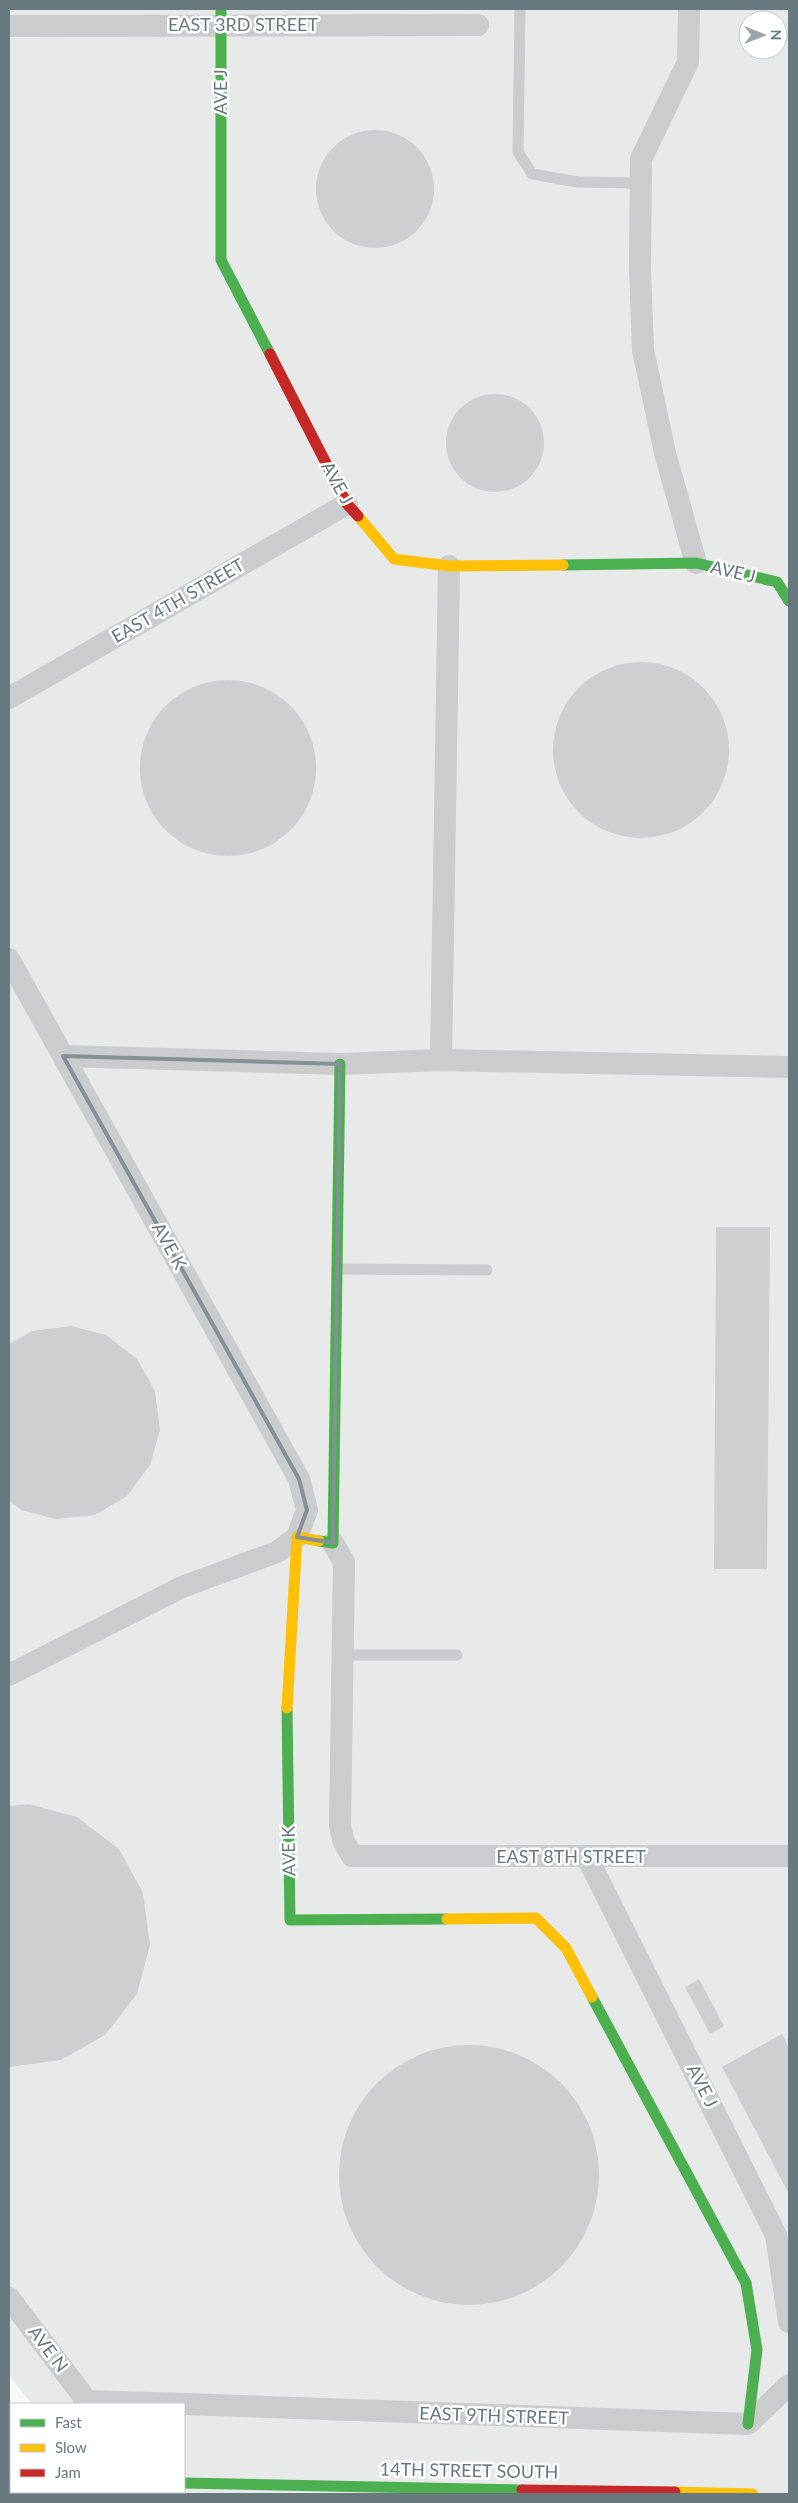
<svg xmlns="http://www.w3.org/2000/svg" width="798" height="2503" viewBox="0 0 798 2503" font-family="Lato,sans-serif">
	<style>
		.built { fill: #e8eae9; fill-rule: evenodd }
		.building { fill: #cecfd0 }
		.lines { fill: none; stroke-linecap: round; stroke-linejoin: round }
		.lane { stroke: #cacccd; stroke-width: 11 }
		.street { stroke: #cacccd; stroke-width: 22 }
		.fast { stroke: #4caf50; stroke-width: 11 }
		.slow { stroke: #ffc107; stroke-width: 11 }
		.jam { stroke: #c62828; stroke-width: 11 }
		.marked { fill: none; stroke: #849197; stroke-width: 4; stroke-linejoin: round }
		.labels { text-anchor: middle; stroke-width: 5; stroke-linejoin: round; paint-order: stroke }
		.street-label { font-size: 18px; fill: #68787f; stroke: #fff }
	</style>
	<rect width="100%" height="100%" fill="#f9f9f9"/>
	<!-- built -->
	<path class="built" d="M 9,9 L 789,9 L 789,2494 L 104,2494 L 102,2492 L 184,2492 L 184,2404 L 32,2404 L 9,2375 ZM 748,20 L 778,20 L 778,50 L 748,50 Z"/>
	<!-- building -->
	<path class="building" d="M316 189a59 59 0 1 1 118 0a59 59 0 1 1-118 0Z
		M446 443a49 49 0 1 1 98 0a49 49 0 1 1-98 0Z
		M553 750a88 88 0 1 1 176 0a88 88 0 1 1-176 0Z
		M140 768a88 88 0 1 1 176 0a88 88 0 1 1-176 0Z
		M 716,1227 L 770,1227 L 767,1569 L 714,1569 Z
		M 71,1326 L 106,1335 L 137,1359 L 155,1391 L 160,1430 L 150,1465 L 127,1496 L 95,1515 L 56,1519 L 21,1510 L 9,1500 L 9,1344 L 32,1331 Z
		M 29,1804 L 77,1817 L 119,1849 L 143,1893 L 150,1945 L 137,1994 L 105,2035 L 61,2060 L 9,2067 L 9,1806 Z
		M 699,1979 L 724,2026 L 710,2034 L 685,1987 Z
		M 782,2034 L 789,2048 L 789,2194 L 722,2067 Z
		M339 2175a130 130 0 1 1 260 0a130 130 0 1 1-260 0Z"/>
	<g class="lines">
		<!-- lane -->
		<path class="lane" d="M 520,9 L 518,152 L 532,174 L 578,182 L 641,183
			M 337,1269 L 487,1270
			M 343,1655 L 457,1655"/>
		<!-- street -->
		<path class="street" d="M 689,9 L 688,62 L 641,159 L 640,269 L 643,350 L 665,453 L 696,563
			M 9,26 L 478,25
			M 9,698 L 347,504
			M 9,959 L 299,1479 L 307,1510 L 297,1537 L 277,1552 L 182,1587 L 9,1675
			M 63,1056 L 340,1064 L 441,1060 L 789,1067
			M 441,1060 L 449,566
			M 333,1543 L 344,1562 L 340,1825 L 343,1840 L 352,1856 L 789,1856
			M 587,1857 L 776,2235 L 789,2322
			M 9,2298 L 87,2401 L 183,2404
			M 184,2404 L 748,2424 L 789,2385"/>
		<!-- fast -->
		<path class="fast" d="M 221,9 L 221,260 L 270,354
			M 563,565 L 696,563 L 777,582 L 789,601
			M 319,1541 L 333,1543 L 340,1064
			M 287,1708 L 290,1920 L 447,1919
			M 592,1997 L 746,2283 L 757,2350 L 748,2424
			M 9,2463 L 11,2467
			M 184,2483 L 522,2490
			M 71,2494 L 92,2492"/>
		<!-- slow -->
		<path class="slow" d="M 358,516 L 394,559 L 449,566 L 563,565
			M 287,1708 L 297,1537 L 319,1541
			M 447,1919 L 536,1918 L 566,1948 L 592,1997
			M 31,2492 L 33,2494
			M 675,2492 L 753,2494"/>
		<!-- jam -->
		<path class="jam" d="M 270,354 L 347,504 L 358,516
			M 522,2490 L 675,2492"/>
	</g>
	<!-- marked area -->
	<path class="marked" d="M 63,1056 L 340,1064 L 333,1543 L 297,1537 L 307,1510 L 299,1479 Z"/>
	<g class="labels">
		<!-- street labels -->
		<g class="street-label">
			<text x="243" y="31">EAST 3RD STREET</text>
			<text transform="translate(221 92) rotate(-90)" y="6">AVE J</text>
			<text transform="translate(337 483) rotate(61)" y="6">AVE J</text>
			<text transform="translate(733 572) rotate(13)" y="6">AVE J</text>
			<text transform="translate(178 601) rotate(-30)" y="6">EAST 4TH STREET</text>
			<text transform="translate(169 1246) rotate(61)" y="6">AVE K</text>
			<text transform="translate(289 1851) rotate(-91)" y="6">AVE K</text>
			<text x="571" y="1863">EAST 8TH STREET</text>
			<text transform="translate(702 2086) rotate(63)" y="6">AVE J</text>
			<text transform="translate(48 2349) rotate(53)" y="6">AVE N</text>
			<text transform="translate(494 2416) rotate(2)" y="6">EAST 9TH STREET</text>
			<text transform="translate(469 2471) rotate(1)" y="6">14TH STREET SOUTH</text>
		</g>
	</g>
	<!-- border -->
	<rect width="798" height="2503" fill="none" stroke="#68787f" stroke-width="20"/>
	<!-- legend -->
	<rect x="10" y="2403" width="175" height="90" fill="#ffffff" stroke="#c3c9cc"/>
	<rect x="20" y="2419" width="25" height="8" fill="#4caf50" stroke="#c3c9cc"/>
	<text x="55" y="2428" font-size="15" fill="#68787f">Fast</text>
	<rect x="20" y="2444" width="25" height="8" fill="#ffc107" stroke="#c3c9cc"/>
	<text x="55" y="2453" font-size="15" fill="#68787f">Slow</text>
	<rect x="20" y="2469" width="25" height="8" fill="#c62828" stroke="#c3c9cc"/>
	<text x="55" y="2478" font-size="15" fill="#68787f">Jam</text>
	<!-- north arrow -->
	<g transform="translate(763 35) rotate(90)"><circle r="24" fill="#ffffff" stroke="#c3c9cc"/>
	<path d="M0-4L9 19L0 12L-9 19Z" fill="#9ba5aa"/>
	<text y="-8" font-size="14" font-weight="bold" text-anchor="middle" fill="#68787f">N</text>
	</g>
</svg>
